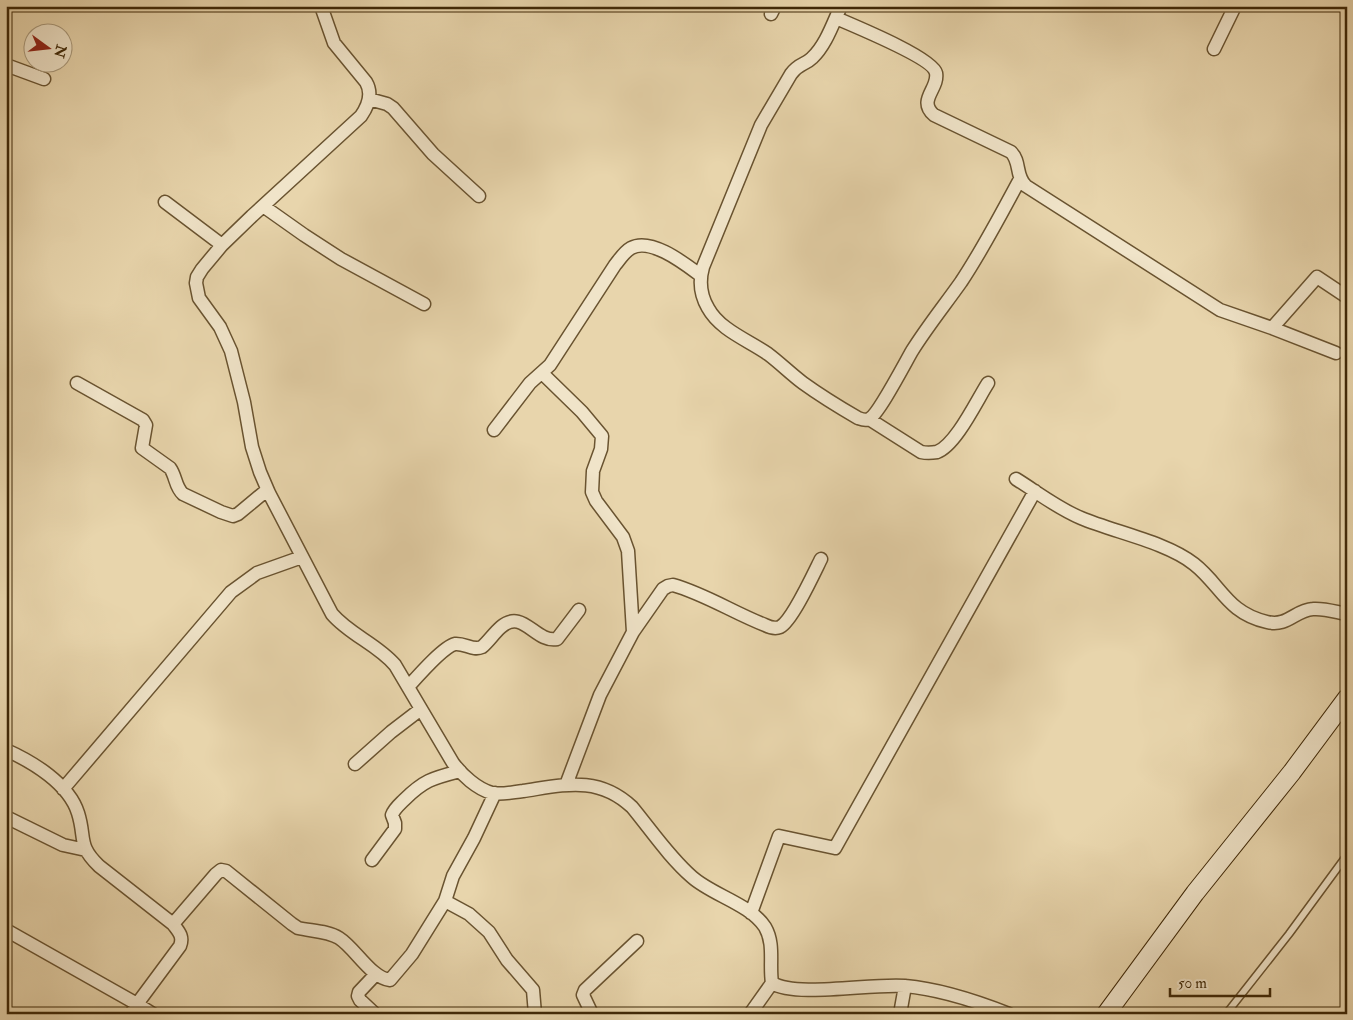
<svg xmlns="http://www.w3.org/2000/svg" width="1353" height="1020" viewBox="0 0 1353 1020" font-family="'IM FELL Double Pica',serif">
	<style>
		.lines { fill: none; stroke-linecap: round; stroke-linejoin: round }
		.lane-casing { stroke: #695330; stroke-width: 9 }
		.street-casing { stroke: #695330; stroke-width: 15 }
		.secondary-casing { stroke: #3f2807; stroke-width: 20 }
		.lane { stroke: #f0e4c9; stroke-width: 6 }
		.street { stroke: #f0e4c9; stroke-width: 12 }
		.secondary { stroke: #f0e4c9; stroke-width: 18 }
	</style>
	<rect width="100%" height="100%" fill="#e8d5ac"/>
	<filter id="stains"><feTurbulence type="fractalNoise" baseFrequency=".004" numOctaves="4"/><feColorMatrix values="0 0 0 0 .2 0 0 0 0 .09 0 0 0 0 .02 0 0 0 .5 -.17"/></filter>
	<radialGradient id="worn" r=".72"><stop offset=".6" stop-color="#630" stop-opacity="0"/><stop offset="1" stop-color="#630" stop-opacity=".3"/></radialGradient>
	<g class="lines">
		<defs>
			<path id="lane" d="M 1226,1014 L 1289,934 L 1347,855"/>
			<path id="street" d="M 321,6 L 334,43 L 366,82 C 373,94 368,106 361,116 L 252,216 L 222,245 L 202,269 L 197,277 L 196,283 L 199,298 L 220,327 L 231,351 L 244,402 L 252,447 L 260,472 L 269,493 L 332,614 C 350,635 377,644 395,665 L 453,763 C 462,775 477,789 492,793 C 502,795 513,792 523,791 C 564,785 598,775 632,807 C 651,830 669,857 692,877 C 712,895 750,904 765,927 C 775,944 769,964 772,983 C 797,998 872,983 905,986 C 940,989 976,1001 1009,1014
				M 841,6 C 833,23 826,45 812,58 C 805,65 799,63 791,74 L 761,125 L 703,267 C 699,281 701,296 708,308 C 720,330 748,340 768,354 C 780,363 791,374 803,383 C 821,396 839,407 858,418 C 861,419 865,421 869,419 C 878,415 905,363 912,351 C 927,327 944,306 961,282 C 983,249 1001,214 1020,179
				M 771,14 L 775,6
				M 836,18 C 852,25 933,58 936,73 C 939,89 917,100 934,115 L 1011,152 C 1021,162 1015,176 1026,186 L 1220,310 L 1272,328 L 1336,353
				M 1214,49 L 1235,6
				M 6,65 L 44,79
				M 369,99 L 387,104 L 393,108 L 433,154 L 479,196
				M 165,202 L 222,245
				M 263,206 L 304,235 L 341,259 L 424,304
				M 1272,328 L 1317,277 L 1347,297
				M 542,373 L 582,412 L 602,436 L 601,449 L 593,471 L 592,492 L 596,501 L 623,537 L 628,551 L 633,632 L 600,695 L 566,785
				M 77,383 L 143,420 L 146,425 L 142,448 L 170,468 C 176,476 175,487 183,494 L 221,512 L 233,516 L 238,514 L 267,490
				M 869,419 L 921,452 C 926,453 931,453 937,452 C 956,445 977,400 988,383
				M 494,430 L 530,383 L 550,365 L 615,265 C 620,259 624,252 631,248 C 651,237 685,264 700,275
				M 1016,479 C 1037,492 1057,508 1081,518 C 1114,532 1166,542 1194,564 C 1221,585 1227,613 1267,622 C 1288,627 1295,610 1313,609 C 1324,608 1336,612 1347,614
				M 633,632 L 663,589 L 668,586 L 673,585 C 705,594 734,613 765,625 C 769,627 775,629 780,627 C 792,621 814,573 821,559
				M 408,687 C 417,677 443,647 455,644 C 465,643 473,651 482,647 C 489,641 494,633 501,627 C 523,608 535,643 557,639 L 579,610
				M 6,750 C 33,762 69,784 78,813 C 86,838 77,845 99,866 L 173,924 C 178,931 184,936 180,946 L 137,1004 L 153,1014
				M 355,764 L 391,732 L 421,709
				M 63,789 L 231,592 L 257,573 L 302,557
				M 6,817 L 63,845 L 86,850
				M 372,860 L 395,829 L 395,823 L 392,815 C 394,809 399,805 404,800 C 424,780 433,778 460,771
				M 445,901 L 469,914 L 489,932 L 507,960 L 533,990 L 535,1014
				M 751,913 L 779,836 L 835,848 L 1035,491
				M 173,924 L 216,874 L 221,870 L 226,871 L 292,924 L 298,928 C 311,931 328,931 339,938 C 355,948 371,978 390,980 L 412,954 L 445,901 L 453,876 L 474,838 L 495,793
				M 6,930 L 137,1004 L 131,1014
				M 375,1014 L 360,1000 L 358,996 L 359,992 L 376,974
				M 592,1014 L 583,995 L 585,990 L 637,941
				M 750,1014 L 772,983
				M 900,1014 L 905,986"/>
			<path id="secondary" d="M 1106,1014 L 1195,893 L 1292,772 L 1347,698"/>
		</defs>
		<!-- lane casing -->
		<use href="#lane" class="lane-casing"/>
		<!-- street casing -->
		<use href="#street" class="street-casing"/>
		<!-- secondary casing -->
		<use href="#secondary" class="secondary-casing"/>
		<!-- lane -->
		<use href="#lane" class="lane"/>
		<!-- street -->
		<use href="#street" class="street"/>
		<!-- secondary -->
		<use href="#secondary" class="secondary"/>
	</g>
	<!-- margin -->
	<rect width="1353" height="1020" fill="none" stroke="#e8d5ac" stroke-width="25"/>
	<rect x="8" y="8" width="1338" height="1005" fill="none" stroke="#3f2807" stroke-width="2.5"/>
	<rect x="12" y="12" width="1328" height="995" fill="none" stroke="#3f2807"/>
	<!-- north arrow -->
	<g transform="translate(48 48) rotate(105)"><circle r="24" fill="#f0e4c9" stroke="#a9997b"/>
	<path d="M0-4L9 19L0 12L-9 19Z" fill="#8f2418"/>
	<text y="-8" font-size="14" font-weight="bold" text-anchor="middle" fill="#3f2807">N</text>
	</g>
	<!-- scale -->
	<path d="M1170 988v8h100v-8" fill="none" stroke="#3f2807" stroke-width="2.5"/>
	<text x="1178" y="988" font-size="15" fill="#3f2807" stroke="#f0e4c9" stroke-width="4" paint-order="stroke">50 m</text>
	<rect width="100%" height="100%" filter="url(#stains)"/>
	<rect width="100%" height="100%" fill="url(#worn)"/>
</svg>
